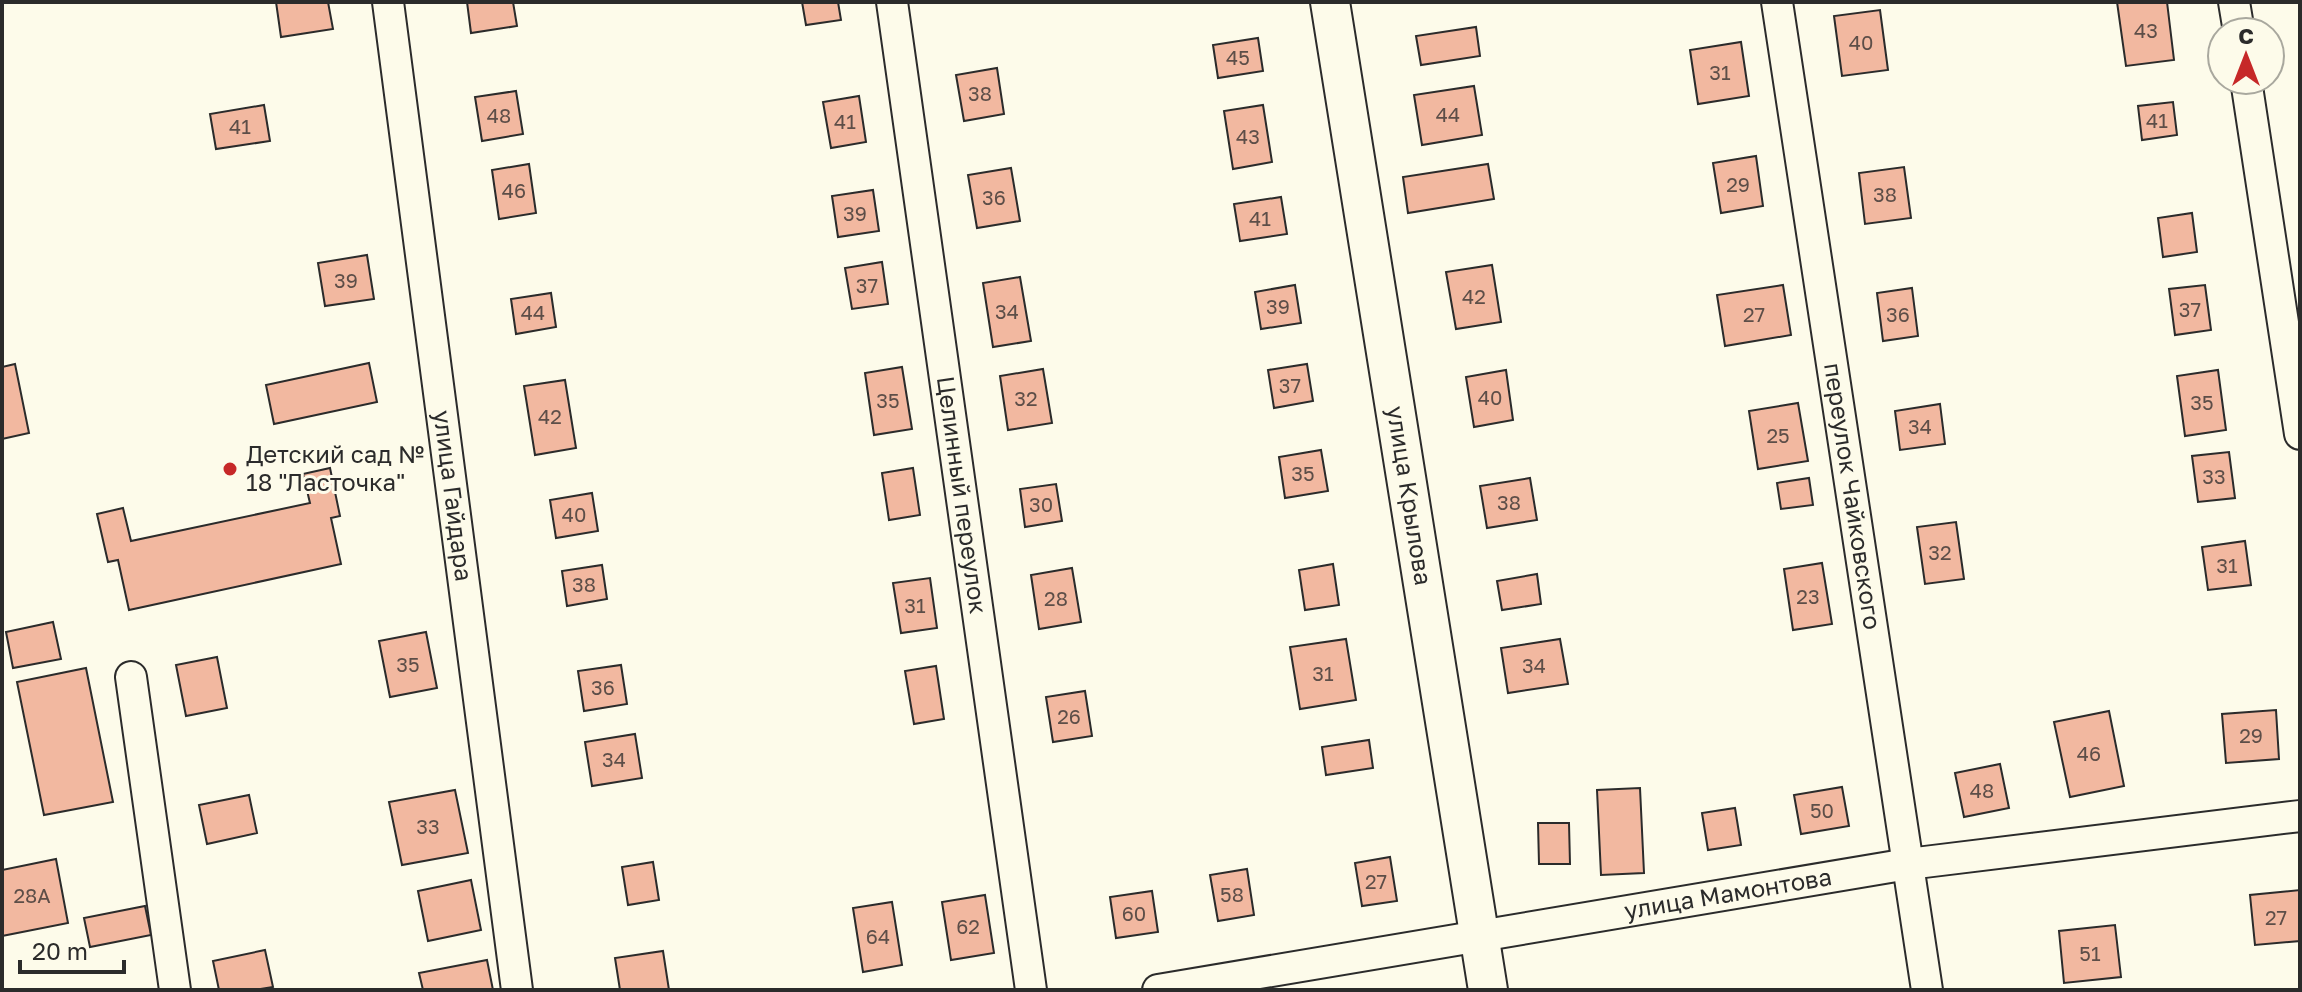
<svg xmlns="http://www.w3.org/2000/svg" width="2302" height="992" viewBox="0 0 2302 992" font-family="'Golos Text',sans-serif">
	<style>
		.building { fill: #f2b8a0; stroke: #2b2b2b; stroke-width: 2 }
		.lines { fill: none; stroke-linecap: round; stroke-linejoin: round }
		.minor-casing { stroke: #2b2b2b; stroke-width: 34 }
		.tertiary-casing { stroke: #2b2b2b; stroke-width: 42 }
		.minor { stroke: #fdfbea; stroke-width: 30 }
		.tertiary { stroke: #fdfbea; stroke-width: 38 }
		.poi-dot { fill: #c62828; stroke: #fdfbea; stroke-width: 3 }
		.labels { text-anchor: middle; stroke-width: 6; stroke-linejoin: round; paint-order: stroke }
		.number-label { font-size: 20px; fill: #5d4e48 }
		.poi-label { font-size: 24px; fill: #2b2b2b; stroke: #fdfbea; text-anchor: start }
		.street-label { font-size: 24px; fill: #2b2b2b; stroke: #fdfbea }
	</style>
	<rect width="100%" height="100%" fill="#fdfbea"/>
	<!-- building -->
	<path class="building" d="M 276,2 L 328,2 L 333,29 L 281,37 Z
		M 467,2 L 513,2 L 517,26 L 471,33 Z
		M 802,2 L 838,2 L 841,20 L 806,25 Z
		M 2117,2 L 2167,2 L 2174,60 L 2126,66 Z
		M 1880,10 L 1888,70 L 1842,76 L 1834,16 Z
		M 1476,27 L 1480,56 L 1421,65 L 1416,36 Z
		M 1258,38 L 1263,71 L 1218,78 L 1213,45 Z
		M 1741,42 L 1749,96 L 1698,104 L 1690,50 Z
		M 997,68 L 1004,114 L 964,121 L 956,75 Z
		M 1474,86 L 1482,135 L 1422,145 L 1414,95 Z
		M 516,91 L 523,134 L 482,141 L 475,97 Z
		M 859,96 L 866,142 L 831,148 L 823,102 Z
		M 2173,102 L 2177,135 L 2142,140 L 2138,106 Z
		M 264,105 L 270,141 L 216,149 L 210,114 Z
		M 1263,105 L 1272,162 L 1233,169 L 1224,111 Z
		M 1756,156 L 1763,206 L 1721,213 L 1713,163 Z
		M 529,164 L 536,213 L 499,219 L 492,170 Z
		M 1488,164 L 1494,199 L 1408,213 L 1403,177 Z
		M 1904,167 L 1911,218 L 1865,224 L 1859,173 Z
		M 1011,168 L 1020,221 L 977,228 L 968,175 Z
		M 873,190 L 879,231 L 838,237 L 832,196 Z
		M 1281,197 L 1287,234 L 1240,241 L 1234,204 Z
		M 2192,213 L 2197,252 L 2163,257 L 2158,218 Z
		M 367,255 L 374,299 L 325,306 L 318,263 Z
		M 882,262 L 888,304 L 852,309 L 845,268 Z
		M 1492,265 L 1501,322 L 1456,329 L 1446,272 Z
		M 1020,277 L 1031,341 L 993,347 L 983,283 Z
		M 1295,285 L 1301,323 L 1261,329 L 1255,292 Z
		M 1783,285 L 1791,335 L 1725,346 L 1717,295 Z
		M 2205,285 L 2211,330 L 2175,335 L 2169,289 Z
		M 1912,288 L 1918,336 L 1883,341 L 1877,293 Z
		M 551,293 L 556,327 L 516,334 L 511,299 Z
		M 369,363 L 377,402 L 274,424 L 266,385 Z
		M 15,364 L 29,433 L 2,439 L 2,367 Z
		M 1307,364 L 1313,401 L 1274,408 L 1268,370 Z
		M 902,367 L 912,429 L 874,435 L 865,373 Z
		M 1043,369 L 1052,423 L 1008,430 L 1000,376 Z
		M 1506,370 L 1513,420 L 1474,427 L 1466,377 Z
		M 2218,370 L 2226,430 L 2185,436 L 2177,376 Z
		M 565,380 L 576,448 L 535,455 L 524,386 Z
		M 1798,403 L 1808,461 L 1758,469 L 1749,411 Z
		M 1940,404 L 1945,444 L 1900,450 L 1895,411 Z
		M 1321,450 L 1328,491 L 1285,498 L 1279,457 Z
		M 2229,452 L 2235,498 L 2198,502 L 2192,456 Z
		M 330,468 L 340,516 L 331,518 L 341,564 L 129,610 L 118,560 L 108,562 L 97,514 L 123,508 L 131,541 L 310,503 L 303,474 Z
		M 913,468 L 920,515 L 889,520 L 882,473 Z
		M 1530,478 L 1537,520 L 1487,528 L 1480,486 Z
		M 1809,478 L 1813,505 L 1781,509 L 1777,483 Z
		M 1056,484 L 1062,521 L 1025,527 L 1020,489 Z
		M 592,493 L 598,531 L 556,538 L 550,500 Z
		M 1956,522 L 1964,579 L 1925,584 L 1917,527 Z
		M 2245,541 L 2251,585 L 2208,590 L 2202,547 Z
		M 1822,563 L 1832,624 L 1793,630 L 1784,569 Z
		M 1333,564 L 1339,605 L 1305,610 L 1299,570 Z
		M 602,565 L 607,599 L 567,606 L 562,571 Z
		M 1072,568 L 1081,622 L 1039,629 L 1031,575 Z
		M 1537,574 L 1541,604 L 1502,610 L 1497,581 Z
		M 930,578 L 937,628 L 901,633 L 893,583 Z
		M 53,622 L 61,659 L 13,668 L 6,632 Z
		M 426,632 L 437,688 L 390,697 L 379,641 Z
		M 1346,639 L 1356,700 L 1300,709 L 1290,647 Z
		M 1560,639 L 1568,684 L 1508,693 L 1501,648 Z
		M 217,657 L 227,708 L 186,716 L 176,665 Z
		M 621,665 L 627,704 L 584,711 L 578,671 Z
		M 936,666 L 944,719 L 914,724 L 905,671 Z
		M 86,668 L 113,802 L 44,815 L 17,682 Z
		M 1085,691 L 1092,736 L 1053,742 L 1046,697 Z
		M 2276,710 L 2279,759 L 2226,763 L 2222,714 Z
		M 2109,711 L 2124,786 L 2070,797 L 2054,722 Z
		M 635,734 L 642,778 L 592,786 L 585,742 Z
		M 1369,740 L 1373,768 L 1326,775 L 1322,747 Z
		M 2000,764 L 2009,808 L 1964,817 L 1955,773 Z
		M 1842,787 L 1849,826 L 1801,834 L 1794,795 Z
		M 1640,788 L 1644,873 L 1601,875 L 1597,790 Z
		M 455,790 L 468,853 L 402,865 L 389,802 Z
		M 249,795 L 257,833 L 207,844 L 199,805 Z
		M 1735,808 L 1741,845 L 1708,850 L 1702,813 Z
		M 1538,823 L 1569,823 L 1570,864 L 1539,864 Z
		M 1390,857 L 1397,901 L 1362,906 L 1355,863 Z
		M 56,859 L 68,923 L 2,936 L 2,870 Z
		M 653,862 L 659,900 L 628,905 L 622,867 Z
		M 1247,869 L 1254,915 L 1218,921 L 1210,875 Z
		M 471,880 L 481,930 L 428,941 L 418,891 Z
		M 2300,890 L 2300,941 L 2255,945 L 2250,895 Z
		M 1152,891 L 1158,932 L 1116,938 L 1110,897 Z
		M 985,895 L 994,953 L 951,960 L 942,902 Z
		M 892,902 L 902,965 L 863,972 L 853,908 Z
		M 145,906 L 151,935 L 90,947 L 84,918 Z
		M 2115,925 L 2121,977 L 2064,983 L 2059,931 Z
		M 265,950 L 273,987 L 254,990 L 219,990 L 213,961 Z
		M 663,951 L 669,990 L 620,990 L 615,958 Z
		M 487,960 L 493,990 L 423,990 L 419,973 Z"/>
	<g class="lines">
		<defs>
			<g id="minor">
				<path id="s1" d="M 388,2 L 517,990"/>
				<path id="s2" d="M 892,2 L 1031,990"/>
				<path id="s3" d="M 1777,2 L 1927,990"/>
				<path d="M 2234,2 L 2239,32"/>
				<path d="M 2246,80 L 2300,434"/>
				<path d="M 131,677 L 175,990"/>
				<path id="s4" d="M 1158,990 L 1908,864 L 2300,816"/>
			</g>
			<g id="tertiary">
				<path id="s5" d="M 1330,2 L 1488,990"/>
			</g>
		</defs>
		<!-- minor casing -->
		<use href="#minor" class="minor-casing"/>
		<!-- tertiary casing -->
		<use href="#tertiary" class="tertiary-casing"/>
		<!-- minor -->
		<use href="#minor" class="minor"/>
		<!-- tertiary -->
		<use href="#tertiary" class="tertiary"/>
	</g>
	<!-- markers -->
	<circle class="poi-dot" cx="230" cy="469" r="8"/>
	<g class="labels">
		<!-- number labels -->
		<g class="number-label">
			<text x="2146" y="38">43</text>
			<text x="1861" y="50">40</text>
			<text x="1238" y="65">45</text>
			<text x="1720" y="80">31</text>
			<text x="980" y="101">38</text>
			<text x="1448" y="122">44</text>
			<text x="499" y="123">48</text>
			<text x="2157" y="128">41</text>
			<text x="845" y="129">41</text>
			<text x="240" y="134">41</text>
			<text x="1248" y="144">43</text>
			<text x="1738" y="192">29</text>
			<text x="514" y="198">46</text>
			<text x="1885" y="202">38</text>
			<text x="994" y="205">36</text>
			<text x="855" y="221">39</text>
			<text x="1260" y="226">41</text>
			<text x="346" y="288">39</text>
			<text x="867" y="293">37</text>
			<text x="1474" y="304">42</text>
			<text x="1278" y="314">39</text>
			<text x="2190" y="317">37</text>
			<text x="1007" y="319">34</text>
			<text x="533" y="320">44</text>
			<text x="1754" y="322">27</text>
			<text x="1898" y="322">36</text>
			<text x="1290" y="393">37</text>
			<text x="1490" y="405">40</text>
			<text x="1026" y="406">32</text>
			<text x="888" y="408">35</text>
			<text x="2202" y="410">35</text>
			<text x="550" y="424">42</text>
			<text x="1920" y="434">34</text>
			<text x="1778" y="443">25</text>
			<text x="1303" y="481">35</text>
			<text x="2214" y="484">33</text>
			<text x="1509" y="510">38</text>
			<text x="1041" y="512">30</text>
			<text x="574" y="522">40</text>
			<text x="1940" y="560">32</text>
			<text x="2227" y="573">31</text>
			<text x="584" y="592">38</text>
			<text x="1808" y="604">23</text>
			<text x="1056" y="606">28</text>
			<text x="915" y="613">31</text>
			<text x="408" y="672">35</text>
			<text x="1534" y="673">34</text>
			<text x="1323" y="681">31</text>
			<text x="603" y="695">36</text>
			<text x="1069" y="724">26</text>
			<text x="2251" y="743">29</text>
			<text x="2089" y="761">46</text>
			<text x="614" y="767">34</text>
			<text x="1982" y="798">48</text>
			<text x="1822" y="818">50</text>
			<text x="428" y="834">33</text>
			<text x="1376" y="889">27</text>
			<text x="1232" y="902">58</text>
			<text x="32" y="903">28А</text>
			<text x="1134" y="921">60</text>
			<text x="2276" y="925">27</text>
			<text x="968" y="934">62</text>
			<text x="878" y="944">64</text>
			<text x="2090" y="961">51</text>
		</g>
		<!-- poi labels -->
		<g class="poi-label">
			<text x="246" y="463">Детский сад №<tspan x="246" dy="28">18 "Ласточка"</tspan></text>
		</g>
		<!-- street labels -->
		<g class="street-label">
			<text dy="8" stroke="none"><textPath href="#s1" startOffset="498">улица Гайдара</textPath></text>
			<text dy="8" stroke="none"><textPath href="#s2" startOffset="498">Целинный переулок</textPath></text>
			<text dy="8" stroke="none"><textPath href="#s5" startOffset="500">улица Крылова</textPath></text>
			<text dy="8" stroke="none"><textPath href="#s3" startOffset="500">переулок Чайковского</textPath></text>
			<text dy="8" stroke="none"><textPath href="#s4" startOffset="578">улица Мамонтова</textPath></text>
		</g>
	</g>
	<!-- border -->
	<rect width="2302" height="992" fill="none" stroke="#2b2b2b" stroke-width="8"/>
	<!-- north arrow -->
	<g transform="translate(2246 56)"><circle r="38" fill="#fdfbea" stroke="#a9a89e" stroke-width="2"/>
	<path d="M0-6L14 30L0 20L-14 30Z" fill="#c62828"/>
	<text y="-12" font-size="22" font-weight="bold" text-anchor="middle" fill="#2b2b2b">С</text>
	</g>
	<!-- scale -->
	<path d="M20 960v12h104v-12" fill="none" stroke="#2b2b2b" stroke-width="4"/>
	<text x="32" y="960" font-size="24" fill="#2b2b2b" stroke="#fdfbea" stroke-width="6" paint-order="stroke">20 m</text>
</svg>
